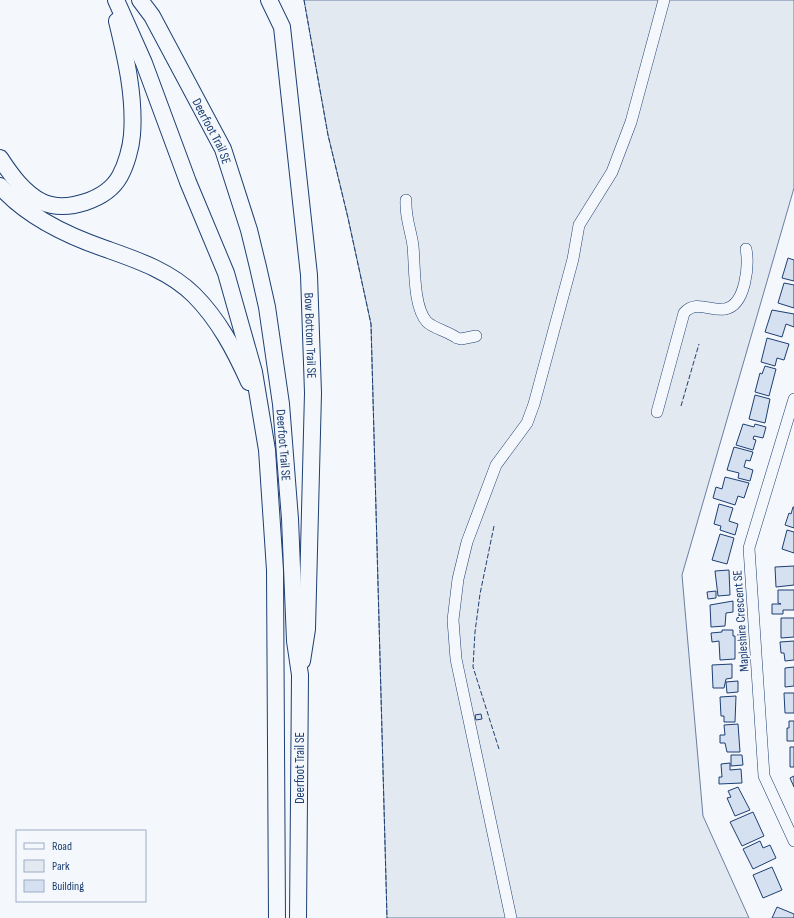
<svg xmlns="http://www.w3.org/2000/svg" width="794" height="918" viewBox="0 0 794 918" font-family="'Sofia Sans Condensed',sans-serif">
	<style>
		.green { fill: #e3e9f0; stroke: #687fa3 }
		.building { fill: #d5e0f0; stroke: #1d3f73 }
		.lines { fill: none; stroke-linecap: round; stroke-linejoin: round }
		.minor-casing { stroke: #1d3f73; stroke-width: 12 }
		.highway-casing { stroke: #1d3f73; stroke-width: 18 }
		.minor { stroke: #f4f7fb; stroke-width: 11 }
		.highway { stroke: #f4f7fb; stroke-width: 16 }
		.fence { stroke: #1d3f73; stroke-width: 1; stroke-dasharray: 5 2; stroke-linecap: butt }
		.labels { text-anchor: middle; stroke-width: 3; stroke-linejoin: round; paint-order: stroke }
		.street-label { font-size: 13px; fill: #1d3f73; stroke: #f4f7fb }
	</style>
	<rect width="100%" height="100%" fill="#f4f7fb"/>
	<!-- green -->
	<path class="green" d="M 304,0 L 794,0 L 794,188 L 682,575 L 703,816 L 749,918 L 387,918 L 371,324 L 348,218 L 328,135 Z"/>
	<!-- building -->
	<path class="building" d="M 788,258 L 794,260 L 794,281 L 782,278 Z
		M 784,283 L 794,285 L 794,308 L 778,303 Z
		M 772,310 L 794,314 L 794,327 L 786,324 L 782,337 L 765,332 Z
		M 767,338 L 789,344 L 784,360 L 777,358 L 775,366 L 761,362 Z
		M 765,366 L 776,369 L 769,396 L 755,392 L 760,373 L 762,374 Z
		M 755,395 L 770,399 L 765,423 L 749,419 Z
		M 743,424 L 754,427 L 755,424 L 766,427 L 763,438 L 754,436 L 753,439 L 756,440 L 753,450 L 736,445 Z
		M 734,447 L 753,452 L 750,461 L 746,460 L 744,467 L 753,470 L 750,481 L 738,478 L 739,473 L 727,470 Z
		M 725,477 L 749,483 L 744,498 L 738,496 L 735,505 L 713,498 L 716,487 L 722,489 Z
		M 719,504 L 733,508 L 729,521 L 738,524 L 735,535 L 720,530 L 721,526 L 714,524 Z
		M 793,507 L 794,507 L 794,528 L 785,525 L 789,513 L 791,514 Z
		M 787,530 L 794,532 L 794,553 L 782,549 Z
		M 720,534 L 734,538 L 727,564 L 712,560 Z
		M 794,566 L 794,585 L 776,587 L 775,567 Z
		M 729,570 L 730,595 L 718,596 L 715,571 Z
		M 778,590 L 794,590 L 794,610 L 783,610 L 783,614 L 772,614 L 772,604 L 781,604 L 778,603 Z
		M 716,591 L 716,598 L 708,599 L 707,592 Z
		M 733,601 L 733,612 L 726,613 L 725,626 L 711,627 L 710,605 Z
		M 781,618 L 794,618 L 794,637 L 781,638 Z
		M 722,630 L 733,630 L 733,636 L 735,636 L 735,659 L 720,660 L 719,641 L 712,642 L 711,633 L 722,632 Z
		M 794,641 L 794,660 L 785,661 L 784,653 L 781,653 L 780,642 Z
		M 732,664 L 732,678 L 726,679 L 724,688 L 713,688 L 712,665 Z
		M 794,667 L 794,686 L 785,687 L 785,668 Z
		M 738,681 L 738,692 L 727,693 L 726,682 Z
		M 784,693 L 794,693 L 794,713 L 785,713 Z
		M 736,696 L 735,722 L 724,722 L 724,716 L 721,716 L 720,697 Z
		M 481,714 L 482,719 L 476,720 L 475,715 Z
		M 789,721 L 794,721 L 794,741 L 787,741 L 787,728 L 789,728 Z
		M 738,724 L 740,752 L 727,752 L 725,743 L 720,743 L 720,735 L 725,735 L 724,725 Z
		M 790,747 L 794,747 L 794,767 L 790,767 Z
		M 731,755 L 742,755 L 743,765 L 731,766 Z
		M 730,763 L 730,770 L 741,769 L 742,783 L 719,784 L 719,777 L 722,777 L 721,764 Z
		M 794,776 L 794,787 L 790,778 Z
		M 738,787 L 750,810 L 735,816 L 727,798 L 731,797 L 728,791 Z
		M 753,812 L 764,836 L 742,846 L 730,822 Z
		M 760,841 L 763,848 L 770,845 L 776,858 L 753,869 L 743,849 Z
		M 772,867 L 782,890 L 763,898 L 753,875 Z
		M 777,907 L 794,914 L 794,918 L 772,918 Z"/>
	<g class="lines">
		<defs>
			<path id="minor" d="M 406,200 C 405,218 411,230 413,246 C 415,266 413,307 427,322 C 433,328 449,332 457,338 L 461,339 L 476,336
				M 794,399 L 749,548 L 764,776 L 794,841
				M 657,412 L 684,313 C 696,299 711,312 725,309 C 746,305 749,265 746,249
				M 511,918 L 456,659 L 453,620 L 458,579 L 467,542 L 496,465 L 527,423 L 534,404 L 573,259 L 579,225 L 612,172 L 631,122 L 664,0"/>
			<g id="highway">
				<path d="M 116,0 L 144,63 L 188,182 L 226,273 L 254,372 L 267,450 L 275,570 L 277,918"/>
				<path id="s1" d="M 140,0 L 152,16 L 223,149 L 249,230 L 258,267 L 267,307 L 281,404 L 290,519 L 295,641 L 300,675 L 298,918"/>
				<path id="s2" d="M 269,0 L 282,27 L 309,275 L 313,393 L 307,629 L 302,661"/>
				<path d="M 0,158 C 11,175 24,193 42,202 C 66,213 107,200 120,176 C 126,165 131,148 132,135 C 135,97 126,58 117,21"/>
				<path d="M 0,186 C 27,217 68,236 106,249 C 137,260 170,271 194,295 C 219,320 235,351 249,382"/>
			</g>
		</defs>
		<!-- minor casing -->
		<use href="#minor" class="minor-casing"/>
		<!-- highway casing -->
		<use href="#highway" class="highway-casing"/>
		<!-- minor -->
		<use href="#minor" class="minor"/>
		<!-- highway -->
		<use href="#highway" class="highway"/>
		<!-- fence -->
		<path class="fence" d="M 304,0 L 328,135 L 348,218 L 371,324 L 387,918
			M 681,406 L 699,344
			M 494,526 L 480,594 L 475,632 L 473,667 L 499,749"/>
	</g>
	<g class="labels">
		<!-- street labels -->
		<g class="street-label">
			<text dy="5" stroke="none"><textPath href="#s1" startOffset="150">Deerfoot Trail SE</textPath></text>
			<text dy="5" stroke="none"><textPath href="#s2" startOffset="340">Bow Bottom Trail SE</textPath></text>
			<text dy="5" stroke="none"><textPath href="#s1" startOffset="474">Deerfoot Trail SE</textPath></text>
			<text transform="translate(740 621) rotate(-94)" y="5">Mapleshire Crescent SE</text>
			<text transform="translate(299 768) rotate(-90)" y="5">Deerfoot Trail SE</text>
		</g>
	</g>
	<!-- legend -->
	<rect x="16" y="830" width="130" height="72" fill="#f4f7fb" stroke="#9eadc5"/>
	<rect x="24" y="843" width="20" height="6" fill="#f4f7fb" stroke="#9eadc5"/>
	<text x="52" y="850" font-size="12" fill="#1d3f73">Road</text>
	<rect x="24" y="860" width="20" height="12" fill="#e3e9f0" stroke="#9eadc5"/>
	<text x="52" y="870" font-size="12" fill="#1d3f73">Park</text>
	<rect x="24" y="880" width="20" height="12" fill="#d5e0f0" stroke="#9eadc5"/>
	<text x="52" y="890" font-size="12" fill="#1d3f73">Building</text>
</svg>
